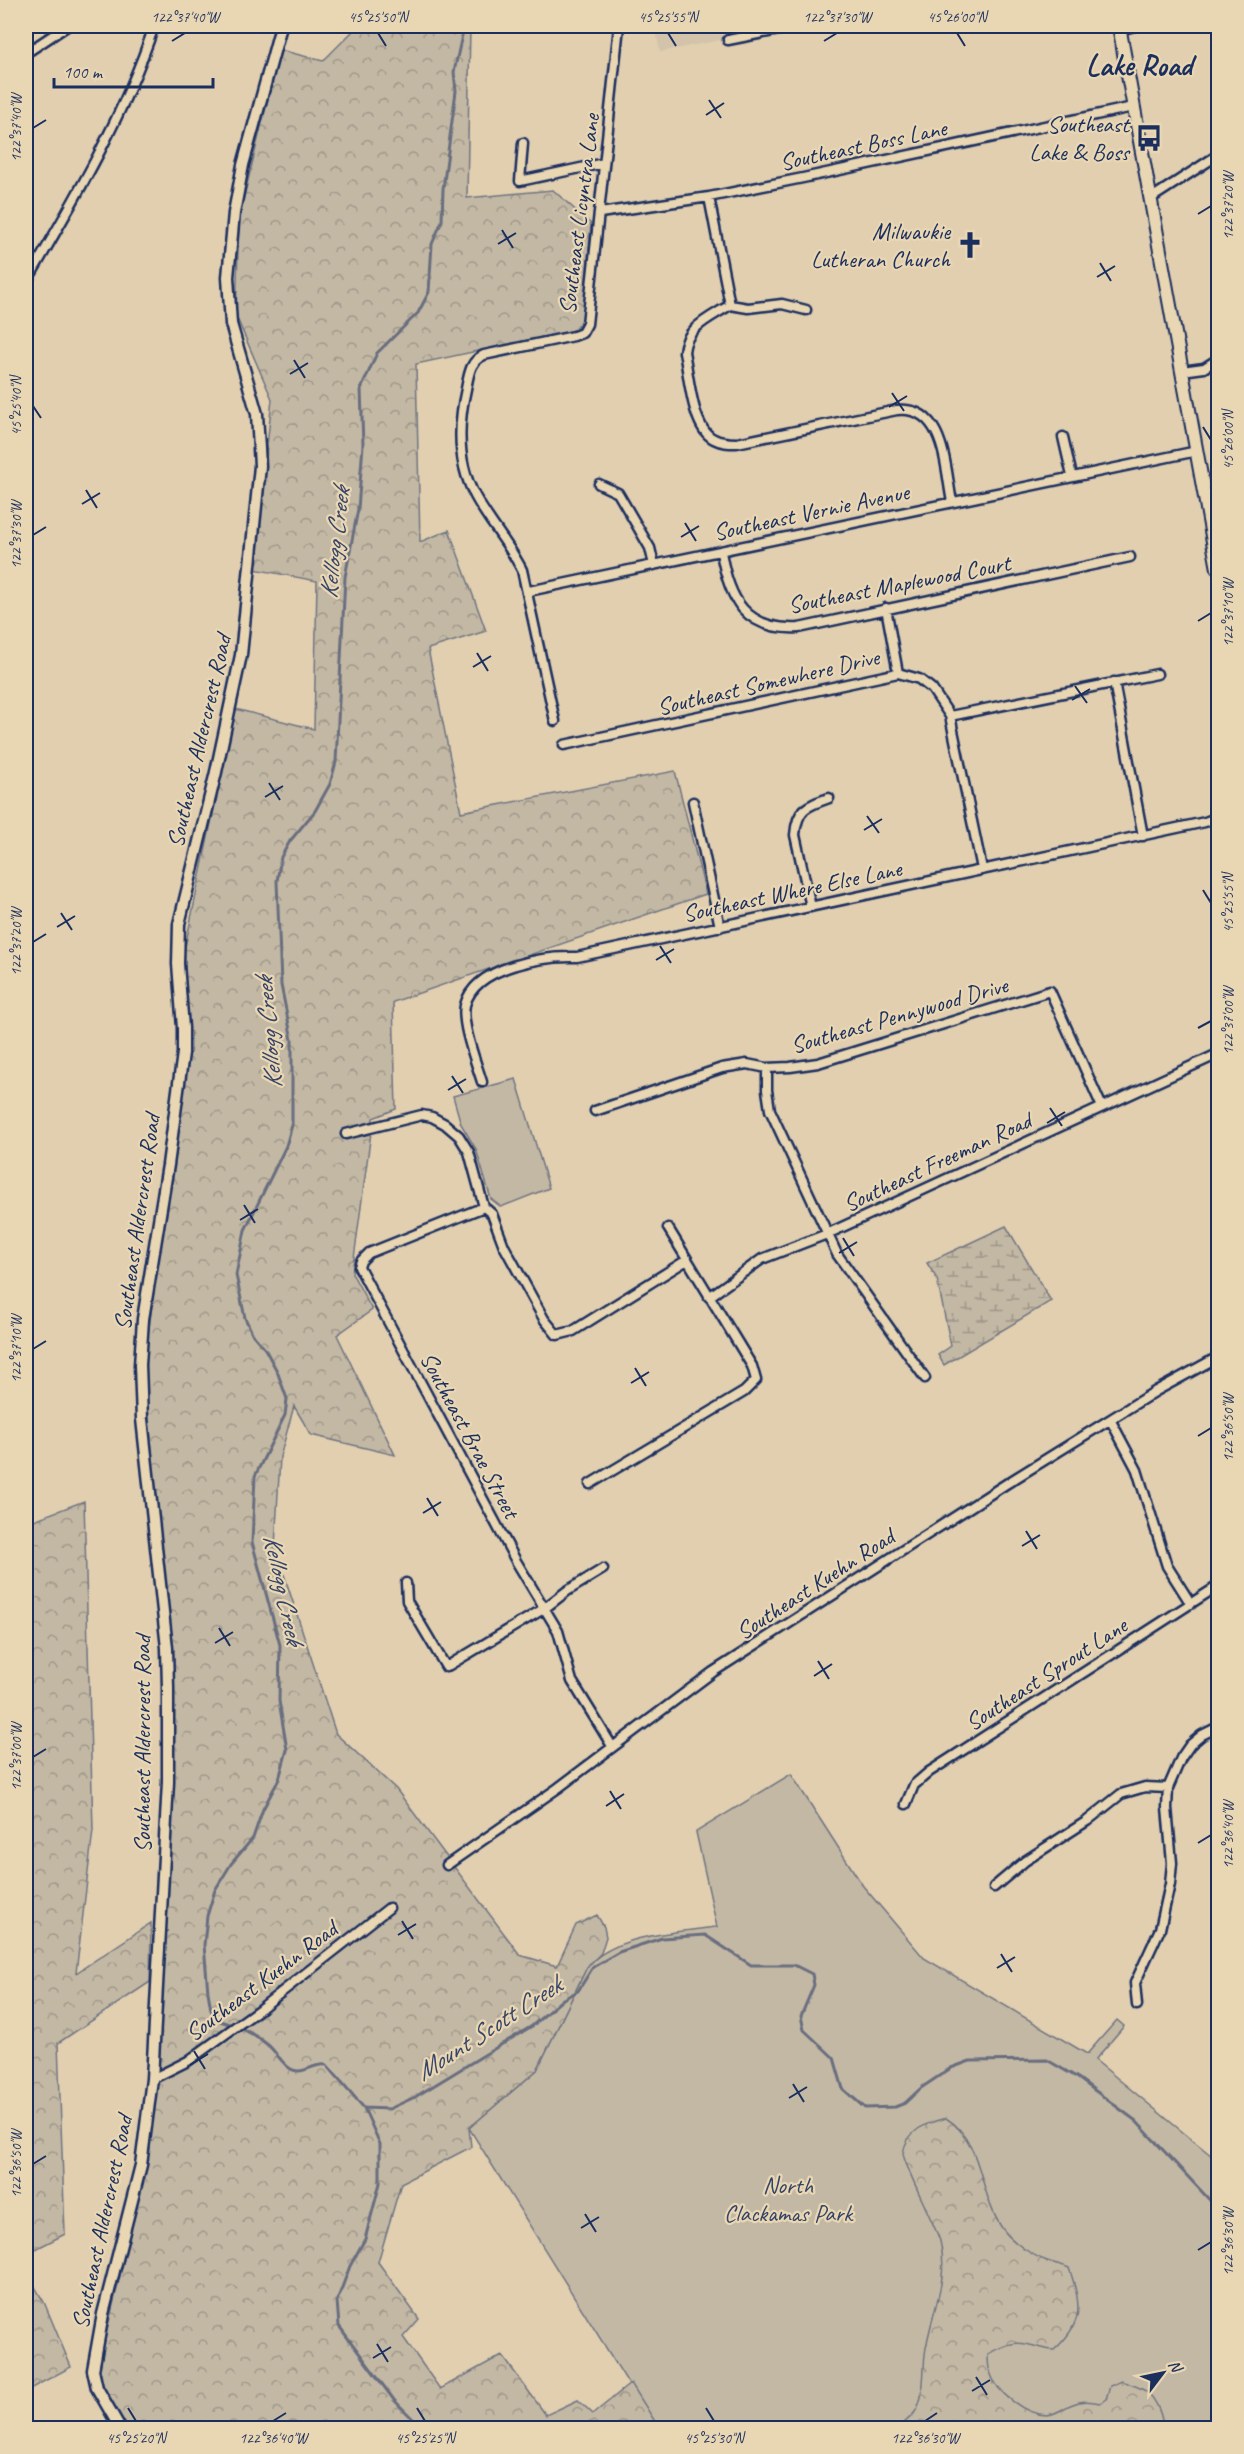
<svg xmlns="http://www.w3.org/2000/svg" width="1244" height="2454" viewBox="0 0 1244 2454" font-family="Caveat,sans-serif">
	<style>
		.built { fill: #d2c3aa }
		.green { fill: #c3b8a4; stroke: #6f7481; stroke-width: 1.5 }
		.forest { fill: url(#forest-crowns); stroke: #6f7481; stroke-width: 1.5 }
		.wetland { fill: url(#wetland-marsh); stroke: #6f7481; stroke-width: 1.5 }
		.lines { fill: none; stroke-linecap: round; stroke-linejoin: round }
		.stream { stroke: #696e7f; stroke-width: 3 }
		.minor-casing { stroke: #1b2f5e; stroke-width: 13 }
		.tertiary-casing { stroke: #1b2f5e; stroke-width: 15 }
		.secondary-casing { stroke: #1b2f5e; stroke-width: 16 }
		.minor { stroke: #e9d6b3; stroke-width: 8 }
		.tertiary { stroke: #e9d6b3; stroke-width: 10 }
		.secondary { stroke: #e9d6b3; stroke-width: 12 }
		.ticks { fill: none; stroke: #1b2f5e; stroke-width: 2 }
		.labels { text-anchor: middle; stroke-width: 4.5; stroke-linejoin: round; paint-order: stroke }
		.poi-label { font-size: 24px; fill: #1b2f5e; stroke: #e9d6b3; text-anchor: end }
		.street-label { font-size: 24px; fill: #1b2f5e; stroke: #e9d6b3 }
		.park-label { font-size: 24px; fill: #344468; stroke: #e9d6b3 }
		.water-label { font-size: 26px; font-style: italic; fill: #354469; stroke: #e9d6b3 }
		.district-label { font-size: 30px; font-weight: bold; fill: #1b2f5e; stroke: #e9d6b3 }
		.neatline { fill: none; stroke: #1b2f5e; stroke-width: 2 }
		.ticks-label { font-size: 15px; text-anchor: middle; fill: #1b2f5e }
	</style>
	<defs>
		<pattern id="forest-crowns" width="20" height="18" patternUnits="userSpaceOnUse" patternTransform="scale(1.5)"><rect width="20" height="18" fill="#c3b8a4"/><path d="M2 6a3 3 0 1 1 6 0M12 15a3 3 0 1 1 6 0" fill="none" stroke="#9e9689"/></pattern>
		<pattern id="wetland-marsh" width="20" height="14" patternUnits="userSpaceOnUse" patternTransform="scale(1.5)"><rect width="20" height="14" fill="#c3b8a4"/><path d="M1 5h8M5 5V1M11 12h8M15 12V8" fill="none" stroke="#9e9689"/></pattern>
	</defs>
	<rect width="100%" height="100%" fill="#e1cfb0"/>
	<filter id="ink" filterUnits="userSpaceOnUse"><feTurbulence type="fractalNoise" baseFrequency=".0167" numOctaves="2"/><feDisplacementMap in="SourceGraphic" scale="12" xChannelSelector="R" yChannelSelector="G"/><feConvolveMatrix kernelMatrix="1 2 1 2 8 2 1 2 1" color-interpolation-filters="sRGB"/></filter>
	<g filter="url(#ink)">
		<!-- built -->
		<path class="built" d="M 655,26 L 790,26 L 660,52 Z"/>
		<!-- green -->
		<path class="green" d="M 516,1079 L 549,1188 L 501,1207 L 491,1199 L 476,1149 L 461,1124 L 453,1096 Z
			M 791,1774 L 863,1886 L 924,1958 L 1087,2054 L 1117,2020 L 1124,2026 L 1095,2060 L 1218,2161 L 1218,2428 L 656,2428 L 469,2128 L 537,2070 L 587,1967 C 615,1934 677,1932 717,1927 L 696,1832 Z"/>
		<!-- forest -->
		<path class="forest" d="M 358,26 L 470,26 L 467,198 L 553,190 L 591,224 L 583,319 L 575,330 L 416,364 L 420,542 L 449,530 L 486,631 L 428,649 L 461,812 L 675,771 L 706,894 L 393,1002 L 396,1109 L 373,1118 L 352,1273 L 372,1310 L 337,1335 L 395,1455 L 311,1435 L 294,1406 L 280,1457 L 275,1547 L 336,1734 L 396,1789 L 520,1955 L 557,1966 L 576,1925 L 597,1915 L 604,1927 L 606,1937 L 601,1953 L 587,1967 L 537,2070 L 469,2128 L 471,2147 L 401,2183 L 378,2262 L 419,2319 L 403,2337 L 440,2389 L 502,2355 L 546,2415 L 578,2400 L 593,2414 L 631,2383 L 659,2428 L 126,2428 L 102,2389 L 97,2372 L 147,2163 L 170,1815 L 173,1676 L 144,1366 L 188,1030 L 184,952 L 235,709 L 314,729 L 317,581 L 254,569 L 272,399 L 236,316 L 239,217 L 280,50 L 323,61 Z
			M 84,1501 L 93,1830 L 76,1973 L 151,1923 L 150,1982 L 58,2043 L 65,2234 L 26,2254 L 26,1507 L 29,1522 Z
			M 946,2118 C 984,2142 978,2193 1002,2228 C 1012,2242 1031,2255 1047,2261 C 1055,2264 1061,2264 1069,2268 C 1082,2304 1084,2323 1054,2350 C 1044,2350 1040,2347 1030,2345 C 1015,2340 1002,2346 988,2354 C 988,2359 988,2367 990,2372 C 996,2393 1026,2415 1047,2415 C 1058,2414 1064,2407 1073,2404 C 1081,2400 1092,2401 1100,2403 L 1106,2399 L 1110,2386 L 1121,2381 C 1129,2384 1142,2387 1148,2393 C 1156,2400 1164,2418 1162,2428 L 899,2428 C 903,2423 911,2418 915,2412 C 925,2397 923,2371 925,2354 C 930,2316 950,2280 940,2241 C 935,2225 902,2161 903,2153 C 907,2130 926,2123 946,2118 Z
			M 26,2272 L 44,2302 L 71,2367 L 26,2391 Z"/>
		<!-- wetland -->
		<path class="wetland" d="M 1006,1226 L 1051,1301 L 944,1365 L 938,1355 L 951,1346 L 937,1279 L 927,1263 Z"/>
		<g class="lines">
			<!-- stream -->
			<path class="stream" d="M 364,2108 L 389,2109 L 415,2097 L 532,2026 L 563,1999 L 578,1991 L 593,1967 L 619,1952 L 662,1938 L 705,1935 L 751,1965 L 794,1965 L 812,1974 L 814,1985 L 801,2016 L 804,2030 L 834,2058 L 843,2089 L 865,2108 L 895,2107 L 905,2103 L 921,2088 L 951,2068 L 970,2061 L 1047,2060 L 1078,2078 L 1136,2121 L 1218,2209
				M 422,2428 L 394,2400 L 339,2326 L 337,2301 L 350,2266 L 365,2239 L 380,2183 L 380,2144 L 364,2108 L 327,2065 C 314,2062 303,2076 291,2069 C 282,2064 276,2052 268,2045 C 253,2032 236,2026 217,2020 L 211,2010 L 208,1992 L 204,1945 L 207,1916 L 215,1890 L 231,1864 L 253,1838 L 263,1809 L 279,1779 L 287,1750 L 279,1701 L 280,1645 L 252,1542 L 255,1476 L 285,1415 L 287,1399 L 277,1371 L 265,1349 L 253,1335 L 245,1318 L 236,1275 L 245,1230 L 286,1146 L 292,1125 L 292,1040 L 281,985 L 277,881 L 281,857 L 290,841 L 315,811 L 330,784 L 336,762 L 345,577 L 358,509 L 363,445 L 361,389 L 377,353 L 418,313 L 429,292 L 432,244 L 442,221 L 443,189 L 456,91 L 454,72 L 464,26"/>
			<defs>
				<path id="minor" d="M 1119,30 L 1135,26
					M 728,40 L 799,26
					M 26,53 L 67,26
					M 523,143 L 520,181 L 604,163
					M 709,197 L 730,305
					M 1150,199 L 1218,155
					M 600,213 L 709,197 L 803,178 L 1133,107
					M 26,283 C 74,201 124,116 154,26
					M 730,305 C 710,318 686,327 684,352 C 689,375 692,429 714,439 C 721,443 729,443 737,443 L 897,410 C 945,405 945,468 952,502
					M 730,305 L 748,308 L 782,304 L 806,310
					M 1182,371 L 1204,368 L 1218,359
					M 1063,437 L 1072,476
					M 599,484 L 618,493 L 650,548 L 654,565
					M 721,552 C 729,599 745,631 799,628 L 1130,557
					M 529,591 L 1197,451
					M 886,608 L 898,673
					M 1114,682 L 1143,836
					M 950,716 L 1157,674
					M 555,721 L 522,570 C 509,544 489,522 475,496 C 457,463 458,424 466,389 C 469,374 470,361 484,355 L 574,336 L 582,333 L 587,324 L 619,26
					M 564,745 L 898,673 L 919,679 L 932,689 L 950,716 L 982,869
					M 693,802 L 720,927
					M 811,907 L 795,835 C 797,809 806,806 829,798
					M 767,1068 L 767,1090 L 770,1110 L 837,1254 L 925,1378
					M 482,1082 C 476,1062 461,1024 465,1005 C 475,966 544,956 577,957 L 1205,822 L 1218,817
					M 595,1111 L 722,1068 L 747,1064 L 767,1068 L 790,1067 L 818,1063 L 1050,991 L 1102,1107
					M 346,1134 L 422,1115 L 432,1117 L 445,1124 L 459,1136 L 469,1152 L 484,1207 L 492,1214 L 504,1246 L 544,1319 L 557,1335 L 573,1331 L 687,1260
					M 484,1207 L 369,1253 L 361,1261 L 359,1267 L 516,1561 L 558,1631 L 572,1681 L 612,1746
					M 709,1297 L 762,1259 L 827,1234 L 1218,1054
					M 1111,1421 L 1137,1470 L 1167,1566 L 1191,1604
					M 590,1484 L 744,1392 L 756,1380 L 752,1366 L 668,1228
					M 406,1583 L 407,1601 L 446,1667 L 545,1608 L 567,1591 L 603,1569
					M 906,1804 L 914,1785 L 929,1772 L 1218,1586
					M 447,1865 L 558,1788 L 713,1672 L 1006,1484 L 1156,1391 L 1218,1357
					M 994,1887 L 1025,1861 L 1087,1821 L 1121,1794 L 1145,1787 L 1168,1788
					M 1137,2005 L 1135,1983 L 1160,1929 L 1170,1884 L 1172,1863 L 1167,1808 L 1168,1788 L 1181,1758 L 1190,1745 L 1202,1735 L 1218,1727
					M 152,2079 L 188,2061 L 260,2009 L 389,1908"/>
				<path id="tertiary" d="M 120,2428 L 97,2388 L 93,2370 L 103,2314 L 141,2165 L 152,2079 L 168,1782 L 168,1688 L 167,1648 L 142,1419 L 140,1365 L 143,1319 L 168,1165 L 183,1053 L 183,1028 L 178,964 L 179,924 L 216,772 L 241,655 L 260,466 L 257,414 L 231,324 L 228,277 L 234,213 L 243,165 L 281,26"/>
				<path id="secondary" d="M 1119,26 L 1218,569"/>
			</defs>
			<!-- minor casing -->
			<use href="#minor" class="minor-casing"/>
			<!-- tertiary casing -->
			<use href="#tertiary" class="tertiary-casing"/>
			<!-- secondary casing -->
			<use href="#secondary" class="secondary-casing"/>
			<!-- minor -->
			<use href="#minor" class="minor"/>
			<!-- tertiary -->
			<use href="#tertiary" class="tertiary"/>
			<!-- secondary -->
			<use href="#secondary" class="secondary"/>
		</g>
	</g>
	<!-- ticks -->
	<path class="ticks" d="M 378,33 L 386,46M 668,33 L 676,46M 957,33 L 965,46M 172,41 L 185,33M 824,41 L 837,33M 709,100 L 721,118M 706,115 L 724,103M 33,128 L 46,120M 1198,214 L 1211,206M 502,230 L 513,248M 498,244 L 516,233M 1100,263 L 1111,281M 1097,277 L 1115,266M 294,360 L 305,378M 290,374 L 308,363M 892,393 L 904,411M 33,406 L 41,418M 889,407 L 907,396M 1203,427 L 1211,440M 86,490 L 97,508M 82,504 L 100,493M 685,523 L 696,541M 33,535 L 46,527M 681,537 L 699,526M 1198,621 L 1211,613M 477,653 L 488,671M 473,667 L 491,656M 1075,686 L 1087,703M 1072,700 L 1090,689M 269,783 L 280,800M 265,797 L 283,786M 867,816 L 879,833M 864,830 L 882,819M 1203,890 L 1211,903M 61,913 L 72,930M 57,927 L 75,916M 33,942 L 46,934M 660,946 L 671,963M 656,960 L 674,949M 1198,1028 L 1211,1021M 452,1076 L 463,1093M 448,1090 L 466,1079M 1050,1108 L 1062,1126M 1047,1123 L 1065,1112M 244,1205 L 255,1223M 240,1220 L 258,1209M 843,1238 L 854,1256M 839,1253 L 857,1242M 33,1349 L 46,1341M 635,1368 L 646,1386M 631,1383 L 649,1372M 1198,1436 L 1211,1428M 427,1498 L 438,1516M 423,1513 L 441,1502M 1026,1531 L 1037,1549M 1022,1546 L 1040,1535M 219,1628 L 230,1646M 215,1643 L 233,1632M 818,1661 L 829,1679M 814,1676 L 832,1664M 33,1757 L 46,1749M 610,1791 L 621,1809M 606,1806 L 624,1794M 1198,1843 L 1211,1835M 402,1921 L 413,1939M 398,1935 L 416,1924M 1001,1954 L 1012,1972M 997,1968 L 1015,1957M 194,2051 L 205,2069M 190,2065 L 208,2054M 793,2084 L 804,2102M 789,2098 L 807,2087M 33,2164 L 46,2156M 585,2214 L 596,2232M 581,2228 L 599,2217M 1198,2250 L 1211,2242M 377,2344 L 388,2362M 373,2358 L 391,2347M 976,2377 L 987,2395M 972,2391 L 990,2380M 128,2408 L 136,2421M 417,2408 L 425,2421M 706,2408 L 714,2421M 273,2421 L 286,2413M 925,2421 L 937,2413"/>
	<!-- icons -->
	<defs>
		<symbol id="bus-bare" viewBox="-9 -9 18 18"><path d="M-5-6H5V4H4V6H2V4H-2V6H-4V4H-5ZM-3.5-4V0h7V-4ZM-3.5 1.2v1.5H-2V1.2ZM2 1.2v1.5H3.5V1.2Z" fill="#1b2f5e" stroke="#e9d6b3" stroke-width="2.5" paint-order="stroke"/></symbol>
		<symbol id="church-bare" viewBox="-9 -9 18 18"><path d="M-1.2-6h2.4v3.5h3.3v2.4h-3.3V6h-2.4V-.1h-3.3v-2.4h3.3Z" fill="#1b2f5e" stroke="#e9d6b3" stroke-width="2.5" paint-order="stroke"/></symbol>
	</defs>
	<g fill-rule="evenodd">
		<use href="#bus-bare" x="1130" y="119" width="38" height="38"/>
		<use href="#church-bare" x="951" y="226" width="38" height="38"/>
	</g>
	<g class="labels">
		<!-- poi labels -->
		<g class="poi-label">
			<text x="1129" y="132">Southeast<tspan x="1129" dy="28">Lake &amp; Boss</tspan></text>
			<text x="950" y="239">Milwaukie<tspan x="950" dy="28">Lutheran Church</tspan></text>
		</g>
		<!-- street labels -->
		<g class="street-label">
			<text transform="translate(863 145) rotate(-12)" y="8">Southeast Boss Lane</text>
			<text transform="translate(579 214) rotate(-83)" y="8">Southeast Licyntra Lane</text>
			<text transform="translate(811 512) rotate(-12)" y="8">Southeast Vernie Avenue</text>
			<text transform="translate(899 584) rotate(-11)" y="8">Southeast Maplewood Court</text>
			<text transform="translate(768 682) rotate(-13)" y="8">Southeast Somewhere Drive</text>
			<text transform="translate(199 741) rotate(-77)" y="8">Southeast Aldercrest Road</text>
			<text transform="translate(792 891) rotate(-12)" y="8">Southeast Where Else Lane</text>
			<text transform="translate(899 1015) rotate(-16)" y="8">Southeast Pennywood Drive</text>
			<text transform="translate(937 1162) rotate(-25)" y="8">Southeast Freeman Road</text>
			<text transform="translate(137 1222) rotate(-82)" y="8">Southeast Aldercrest Road</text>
			<text transform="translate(470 1435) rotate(62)" y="8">Southeast Brae Street</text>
			<text transform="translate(815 1584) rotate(-33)" y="8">Southeast Kuehn Road</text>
			<text transform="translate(1046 1674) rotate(-33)" y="8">Southeast Sprout Lane</text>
			<text transform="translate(142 1744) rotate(-90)" y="8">Southeast Aldercrest Road</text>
			<text transform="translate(261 1981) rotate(-37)" y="8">Southeast Kuehn Road</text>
			<text transform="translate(102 2222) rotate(-78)" y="8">Southeast Aldercrest Road</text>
		</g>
		<!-- park labels -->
		<g class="park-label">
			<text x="788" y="2193">North<tspan x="788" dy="28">Clackamas Park</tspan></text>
		</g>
		<!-- water labels -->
		<g class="water-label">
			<text transform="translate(334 543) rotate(-83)" y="9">Kellogg Creek</text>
			<text transform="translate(268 1033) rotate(-95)" y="9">Kellogg Creek</text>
			<text transform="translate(284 1589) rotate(78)" y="9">Kellogg Creek</text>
			<text transform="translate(488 2028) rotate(-33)" y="9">Mount Scott Creek</text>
		</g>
		<!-- district labels -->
		<g class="district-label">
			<text x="1139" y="75">Lake Road</text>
		</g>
	</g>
	<!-- margin -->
	<rect width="1244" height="2454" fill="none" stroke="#e9d6b3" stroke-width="66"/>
	<!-- north arrow -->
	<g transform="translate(1163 2373) rotate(58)" stroke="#e9d6b3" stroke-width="4.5" paint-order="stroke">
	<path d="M0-4.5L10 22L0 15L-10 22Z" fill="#1b2f5e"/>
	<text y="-9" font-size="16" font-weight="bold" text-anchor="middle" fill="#1b2f5e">N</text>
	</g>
	<!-- scale -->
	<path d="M54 78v9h159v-9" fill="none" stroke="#1b2f5e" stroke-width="3"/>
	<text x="63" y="78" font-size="18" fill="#1b2f5e" stroke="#e9d6b3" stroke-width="4.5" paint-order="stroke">100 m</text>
	<rect x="33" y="33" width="1178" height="2388" class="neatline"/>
	<g class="ticks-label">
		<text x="185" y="22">122°37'40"W</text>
		<text x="378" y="22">45°25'50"N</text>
		<text x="668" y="22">45°25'55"N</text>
		<text x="837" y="22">122°37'30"W</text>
		<text x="957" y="22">45°26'00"N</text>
		<text transform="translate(16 128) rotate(-90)" y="5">122°37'40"W</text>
		<text transform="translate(1228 206) rotate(-90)" y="5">122°37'20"W</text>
		<text transform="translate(16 406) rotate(-90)" y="5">45°25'40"N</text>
		<text transform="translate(1228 440) rotate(-90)" y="5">45°26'00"N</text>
		<text transform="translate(16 535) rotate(-90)" y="5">122°37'30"W</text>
		<text transform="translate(1228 613) rotate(-90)" y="5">122°37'10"W</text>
		<text transform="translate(1228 903) rotate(-90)" y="5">45°25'55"N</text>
		<text transform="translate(16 942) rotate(-90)" y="5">122°37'20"W</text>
		<text transform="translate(1228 1021) rotate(-90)" y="5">122°37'00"W</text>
		<text transform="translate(16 1349) rotate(-90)" y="5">122°37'10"W</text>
		<text transform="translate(1228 1428) rotate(-90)" y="5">122°36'50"W</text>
		<text transform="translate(16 1757) rotate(-90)" y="5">122°37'00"W</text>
		<text transform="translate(1228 1835) rotate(-90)" y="5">122°36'40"W</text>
		<text transform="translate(16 2164) rotate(-90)" y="5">122°36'50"W</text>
		<text transform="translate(1228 2242) rotate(-90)" y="5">122°36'30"W</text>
		<text x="136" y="2443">45°25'20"N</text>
		<text x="273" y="2443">122°36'40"W</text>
		<text x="425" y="2443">45°25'25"N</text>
		<text x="714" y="2443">45°25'30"N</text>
		<text x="925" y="2443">122°36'30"W</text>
	</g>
</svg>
